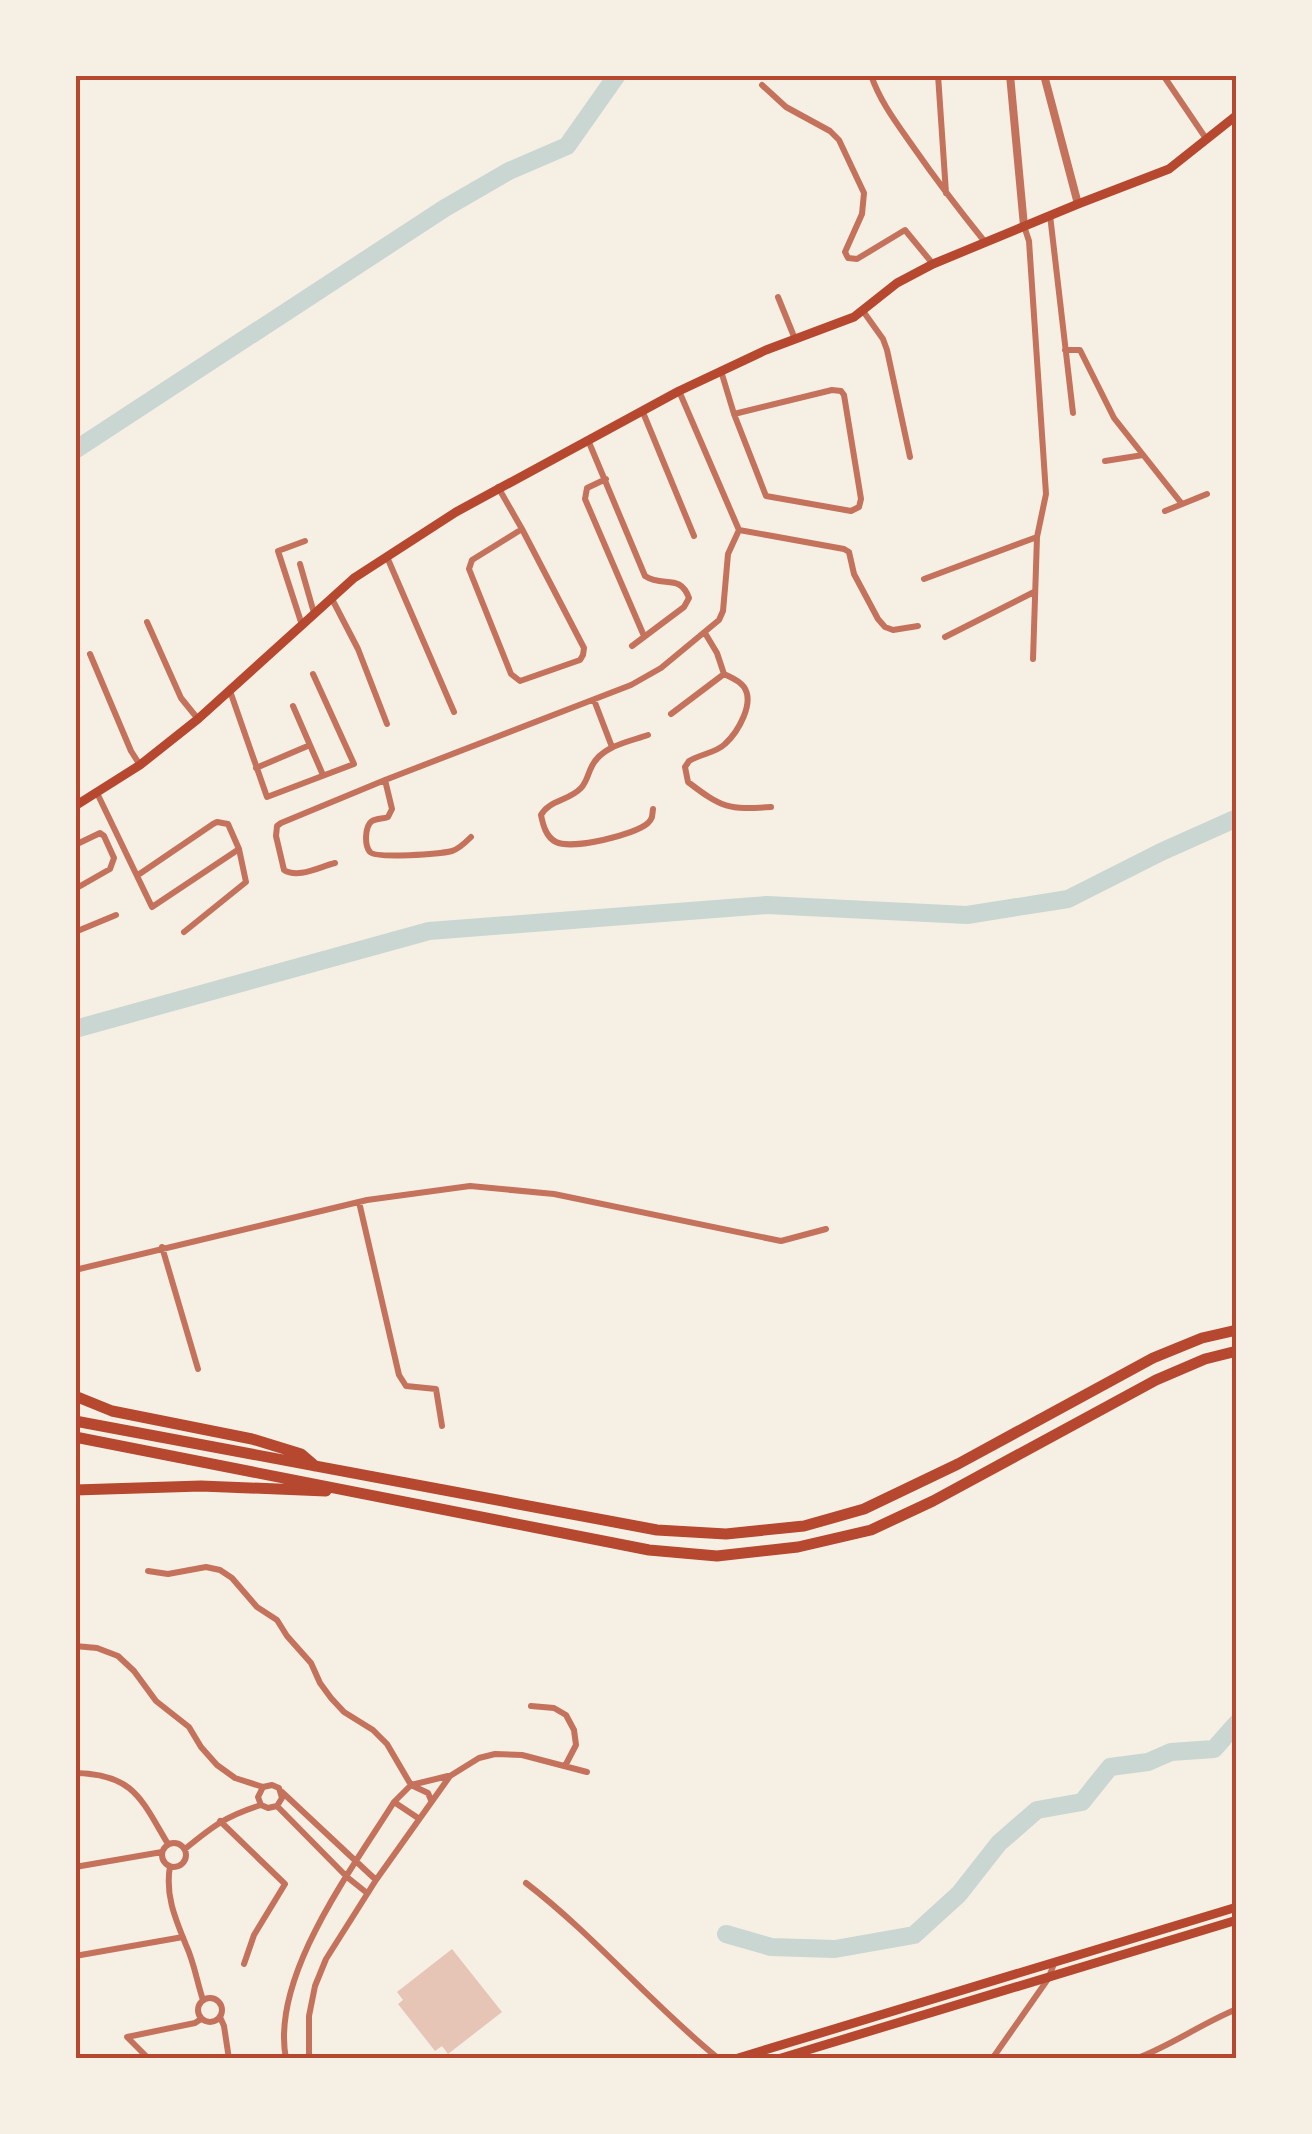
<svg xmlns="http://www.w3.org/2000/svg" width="1312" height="2134" viewBox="0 0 1312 2134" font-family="'Open Sans',sans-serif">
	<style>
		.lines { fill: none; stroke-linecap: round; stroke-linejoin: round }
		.river { stroke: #c9d6d2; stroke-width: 18 }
		.building { fill: #e6c5b7 }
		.minor { stroke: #c5725c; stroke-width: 6 }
		.tertiary { stroke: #c5725c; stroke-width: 8 }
		.secondary { stroke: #b5482f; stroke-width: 9 }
		.motorway { stroke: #b5482f; stroke-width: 11 }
		.neatline { fill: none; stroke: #b5482f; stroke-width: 4 }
	</style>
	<rect width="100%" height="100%" fill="#f6efe4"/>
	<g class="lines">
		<!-- river -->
		<path class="river" d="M 75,450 L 445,208 L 509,171 L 567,146 L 617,75
			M 75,1029 L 429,931 L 767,905 L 967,915 L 1068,899 L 1161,852 L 1237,818
			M 726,1934 L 771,1947 L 835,1949 L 914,1935 L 959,1894 L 999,1843 L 1037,1810 L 1082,1802 L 1110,1767 L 1148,1762 L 1171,1752 L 1214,1749 L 1237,1723"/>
	</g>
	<!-- building -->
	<path class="building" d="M 452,1949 L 502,2012 L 448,2054 L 442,2046 L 435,2051 L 398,2004 L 403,2000 L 397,1992 Z"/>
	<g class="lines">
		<!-- minor -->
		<path class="minor" d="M 871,75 C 880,102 898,125 914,148 C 937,181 960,211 985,242
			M 938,75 L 946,193
			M 1163,75 L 1207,140
			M 762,85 L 786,107 L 830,131 L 839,140 L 864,193 L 862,214 L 845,252 L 848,258 L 857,259 L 905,230 L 933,264
			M 1050,215 L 1073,413
			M 1024,226 L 1029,241 L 1046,494 L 1037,537 L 1033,659
			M 778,297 L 795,339
			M 863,311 L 883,339 L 887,350 L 910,457
			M 1065,350 L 1080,350 L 1114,418 L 1182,504
			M 721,371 L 734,414 L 766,496 L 851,511 L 859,507 L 861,499 L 844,395 L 841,391 L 832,390 L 734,414
			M 642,410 L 694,536
			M 588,440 L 645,576 C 663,588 680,573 689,598 L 684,607 L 632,646
			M 1105,461 L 1143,455
			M 606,479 L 587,488 L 585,499 L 644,636
			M 498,487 L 522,529 L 584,648 L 583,655 L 580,660 L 520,681 L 511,674 L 469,569 L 472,560 L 522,529
			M 1165,511 L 1207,494
			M 739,530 L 844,549 L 849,552 L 854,574 L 878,619 L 885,627 L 893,630 L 918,626
			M 387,557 L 454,712
			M 300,564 L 314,613
			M 924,579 L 1037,537
			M 332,599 L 358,649 L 387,724
			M 147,622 L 181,698 L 198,719
			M 302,625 L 278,551 L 305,541
			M 705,633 L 717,653 L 724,674 C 730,677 739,680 744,687 C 755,703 738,732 725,744 C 716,753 700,754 689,761 L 685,767 L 688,782 C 722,808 728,810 771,807
			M 945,637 L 1034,592
			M 90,654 L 131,751 L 140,765
			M 230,691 L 267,797 L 354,764 L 313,674
			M 594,700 L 612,747
			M 293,706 L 323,775
			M 671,714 L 724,674
			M 648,735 C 628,742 602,746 592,766 C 588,773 587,782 581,788 C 569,801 549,800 541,815 C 543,825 546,837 556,842 C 572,850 635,835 648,823 C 653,818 652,816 653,809
			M 256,768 L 310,745
			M 385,780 L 392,809 L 388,817 C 383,819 377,818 372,821 C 365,826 364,845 370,852 C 377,859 440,854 452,851 C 459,849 466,842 471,837
			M 97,793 L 152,907 L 239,849
			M 75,845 L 100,833 L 104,836 L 114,858 L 110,869 L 75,889
			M 335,863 C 319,867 298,879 284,870 L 276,836 L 277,826 L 281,823 L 385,780 L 631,685 L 661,668 L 719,620 L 723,611 L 728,554 L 739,530 L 679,391
			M 138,875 L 213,824 L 217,822 L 228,824 L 239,849 L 246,882 L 184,932
			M 75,932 L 116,915
			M 359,1202 L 399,1375 L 406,1386 L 436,1389 L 442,1426
			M 162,1247 L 198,1369
			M 75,1270 L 367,1200 L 470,1186 L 554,1194 L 781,1241 L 826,1229
			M 148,1571 L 168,1574 L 206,1567 L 220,1570 L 232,1578 L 257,1607 L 277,1620 L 287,1636 L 311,1663 L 320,1683 L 331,1698 L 344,1712 L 373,1730 L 387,1744 L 411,1785 L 428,1793 L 431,1800
			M 75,1646 L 97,1648 L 118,1656 L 134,1671 L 156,1701 L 189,1727 L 201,1747 L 217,1765 L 235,1778 L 263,1787 L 272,1785 L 279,1788 L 282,1798 L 277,1806 L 268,1808 L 261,1805 L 258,1797 L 263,1787
			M 531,1706 L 554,1708 L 566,1715 L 574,1730 L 576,1745 L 565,1766
			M 75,1773 C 134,1774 141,1799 168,1844
			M 282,1792 L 376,1880
			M 394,1802 L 418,1818
			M 277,1806 L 347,1877 L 367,1893
			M 220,1821 L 285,1884 L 254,1935 L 244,1964
			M162 1855a12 12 0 1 1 24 0a12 12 0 1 1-24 0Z
			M 185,1849 C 213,1826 226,1816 261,1805
			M 170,1866 C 165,1895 175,1918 186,1945 C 194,1962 197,1982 203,2000
			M 75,1867 L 162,1852
			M 526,1883 C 595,1936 651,2004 719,2059
			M 75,1956 L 183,1937
			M198 2010a12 12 0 1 1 24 0a12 12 0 1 1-24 0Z
			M 220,2017 L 224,2026 L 229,2059
			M 127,2037 L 195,2023 L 201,2019
			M 128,2038 L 149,2059
			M 286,2059 C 270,1977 352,1869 394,1802 L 411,1785 L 448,1776
			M 309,2059 L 309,2016 L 315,1986 L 326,1959 L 376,1880 L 450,1776 L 479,1758 L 495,1754 L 522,1755 L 587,1772
			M 992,2059 L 1048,1979 L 1054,1964
			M 1135,2059 C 1171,2046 1202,2023 1237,2009"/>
		<!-- tertiary -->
		<path class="tertiary" d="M 1010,75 L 1024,226
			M 1044,75 L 1078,204"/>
		<!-- secondary -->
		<path class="secondary" d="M 75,806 L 140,765 L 198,719 L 354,578 L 456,512 L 679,391 L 766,350 L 854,317 L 897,283 L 933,264 L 1078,204 L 1169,169 L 1237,115
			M 735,2059 L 1237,1907
			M 778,2059 L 1237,1920"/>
		<!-- motorway -->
		<path class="motorway" d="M 75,1396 L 112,1411 L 252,1439 L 301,1454 L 315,1466
			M 75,1421 L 657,1530 L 726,1534 L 804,1526 L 864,1509 L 958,1464 L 1153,1358 L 1202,1338 L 1237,1330
			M 75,1437 L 649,1550 L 717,1556 L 798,1547 L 871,1530 L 933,1501 L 1156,1380 L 1205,1359 L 1237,1351
			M 75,1490 L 201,1486 L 326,1491"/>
	</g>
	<!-- border -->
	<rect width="1312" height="2134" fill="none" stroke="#f6efe4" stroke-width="155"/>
	<rect x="78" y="78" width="1156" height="1978" class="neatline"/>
</svg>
